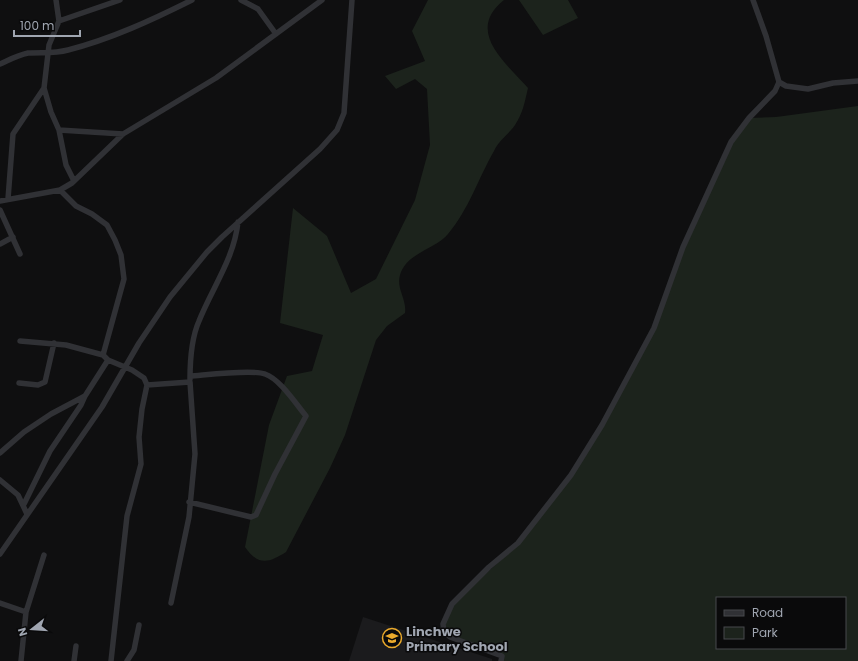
<svg xmlns="http://www.w3.org/2000/svg" width="858" height="661" viewBox="0 0 858 661" font-family="Poppins,sans-serif">
	<style>
		.built { fill: #1b1b1d }
		.green { fill: #1c231c; fill-rule: evenodd }
		.lines { fill: none; stroke-linecap: round; stroke-linejoin: round }
		.minor { stroke: #303135; stroke-width: 5.5 }
		.labels { text-anchor: middle; stroke-width: 3; stroke-linejoin: round; paint-order: stroke }
		.poi-label { font-size: 13px; font-weight: bold; fill: #a0a6b1; stroke: #0a0a0b; text-anchor: start }
	</style>
	<rect width="100%" height="100%" fill="#0f0f10"/>
	<!-- built -->
	<path class="built" d="M 363,617 L 492,659 L 492,661 L 349,661 Z"/>
	<!-- green -->
	<path class="green" d="M 428,0 L 504,0 C 465,31 505,62 528,88 C 525,101 523,113 515,125 C 509,134 499,140 494,151 C 478,179 469,209 448,234 C 436,249 406,253 400,275 C 396,289 407,299 405,313 L 387,326 L 376,340 L 345,435 L 330,468 L 286,552 C 269,563 258,566 245,547 L 269,425 L 287,376 L 312,371 L 323,335 L 280,323 L 293,208 L 327,236 L 351,293 L 376,279 L 415,200 L 430,145 L 427,89 L 415,79 L 396,89 L 385,76 L 425,61 L 412,31 Z
		M 519,0 L 568,0 L 578,18 L 543,35 Z
		M 858,106 L 858,661 L 501,661 L 502,656 L 444,632 L 443,624 L 452,604 L 513,549 L 571,475 L 654,328 L 683,247 L 731,142 L 749,118 L 776,117 ZM 717,598 L 845,598 L 845,648 L 717,648 Z"/>
	<g class="lines">
		<!-- minor -->
		<path class="minor" d="M 56,0 L 59,21 L 49,45 L 44,88 L 51,112 L 59,130 L 66,165 L 74,181
			M 241,0 L 258,9 L 276,34
			M 59,21 L 120,0
			M 0,64 C 9,60 18,55 28,53 C 42,52 54,54 68,50 C 111,39 152,20 192,0
			M 779,82 L 786,86 L 808,89 L 833,83 L 858,81
			M 59,130 L 123,134
			M 60,190 L 76,206 L 92,214 L 107,225 L 115,240 L 121,255 L 124,279 L 103,355 L 108,360 L 132,370 L 144,378 L 147,385 L 142,409 L 139,437 L 141,464 L 127,516 L 111,661
			M 8,199 L 13,134 L 44,88
			M 0,201 L 60,190 L 72,183 L 123,134 L 216,78 L 322,0
			M 0,210 L 20,254
			M 0,244 L 13,237
			M 20,341 L 66,345 L 103,355
			M 190,379 C 190,360 191,339 199,321 C 212,288 234,259 238,222
			M 19,383 L 38,385 L 45,382 L 54,343
			M 147,385 L 190,382 L 195,454 L 189,517 L 171,603
			M 0,453 L 24,432 L 51,414 L 85,396 L 108,360
			M 0,480 L 18,495 L 27,514
			M 189,502 L 251,517 L 256,515 L 275,474 L 306,416 C 296,404 280,379 265,374 C 253,369 205,375 190,376
			M 24,504 L 50,451 L 81,405 L 85,396
			M 0,554 L 102,407 L 139,343 L 170,297 L 207,252 L 222,237 L 320,149 L 337,130 L 344,113 L 352,0
			M 0,603 L 26,612
			M 21,661 L 26,612 L 44,555
			M 74,661 L 76,646
			M 127,661 L 134,650 L 139,625
			M 501,661 L 502,656 L 450,637 L 444,632 L 443,624 L 452,604 L 489,567 L 518,543 L 571,475 L 602,425 L 654,328 L 683,247 L 731,142 L 749,118 L 775,91 L 779,82 L 766,36 L 753,0"/>
	</g>
	<!-- icons -->
	<defs>
		<symbol id="school-ring" viewBox="-11 -11 22 22"><circle r="9.5" fill="#0a0a0b" stroke="#ebaa2c" stroke-width="1.5"/><path d="M0-5L7-2L0 1L-7-2ZM-4 1L0 2.5L4 1V4Q0 6-4 4Z" fill="#ebaa2c"/></symbol>
	</defs>
	<g fill-rule="evenodd">
		<use href="#school-ring" x="381" y="627" width="22" height="22"/>
	</g>
	<g class="labels">
		<!-- poi labels -->
		<g class="poi-label">
			<text x="406" y="636">Linchwe<tspan x="406" dy="15">Primary School</tspan></text>
		</g>
	</g>
	<!-- legend -->
	<rect x="716" y="597" width="130" height="52" fill="#0a0a0b" stroke="#46484d"/>
	<rect x="724" y="610" width="20" height="6" fill="#303135" stroke="#46484d"/>
	<text x="752" y="617" font-size="12" fill="#a0a6b1">Road</text>
	<rect x="724" y="627" width="20" height="12" fill="#1c231c" stroke="#46484d"/>
	<text x="752" y="637" font-size="12" fill="#a0a6b1">Park</text>
	<!-- north arrow -->
	<g transform="translate(32 629) rotate(253)" stroke="#0a0a0b" stroke-width="3" paint-order="stroke">
	<path d="M0-3L7 15L0 10L-7 15Z" fill="#a0a6b1"/>
	<text y="-6" font-size="11" font-weight="bold" text-anchor="middle" fill="#a0a6b1">N</text>
	</g>
	<!-- scale -->
	<path d="M14 30v6h66v-6" fill="none" stroke="#a0a6b1" stroke-width="2"/>
	<text x="20" y="30" font-size="12" fill="#a0a6b1" stroke="#0a0a0b" stroke-width="3" paint-order="stroke">100 m</text>
</svg>
